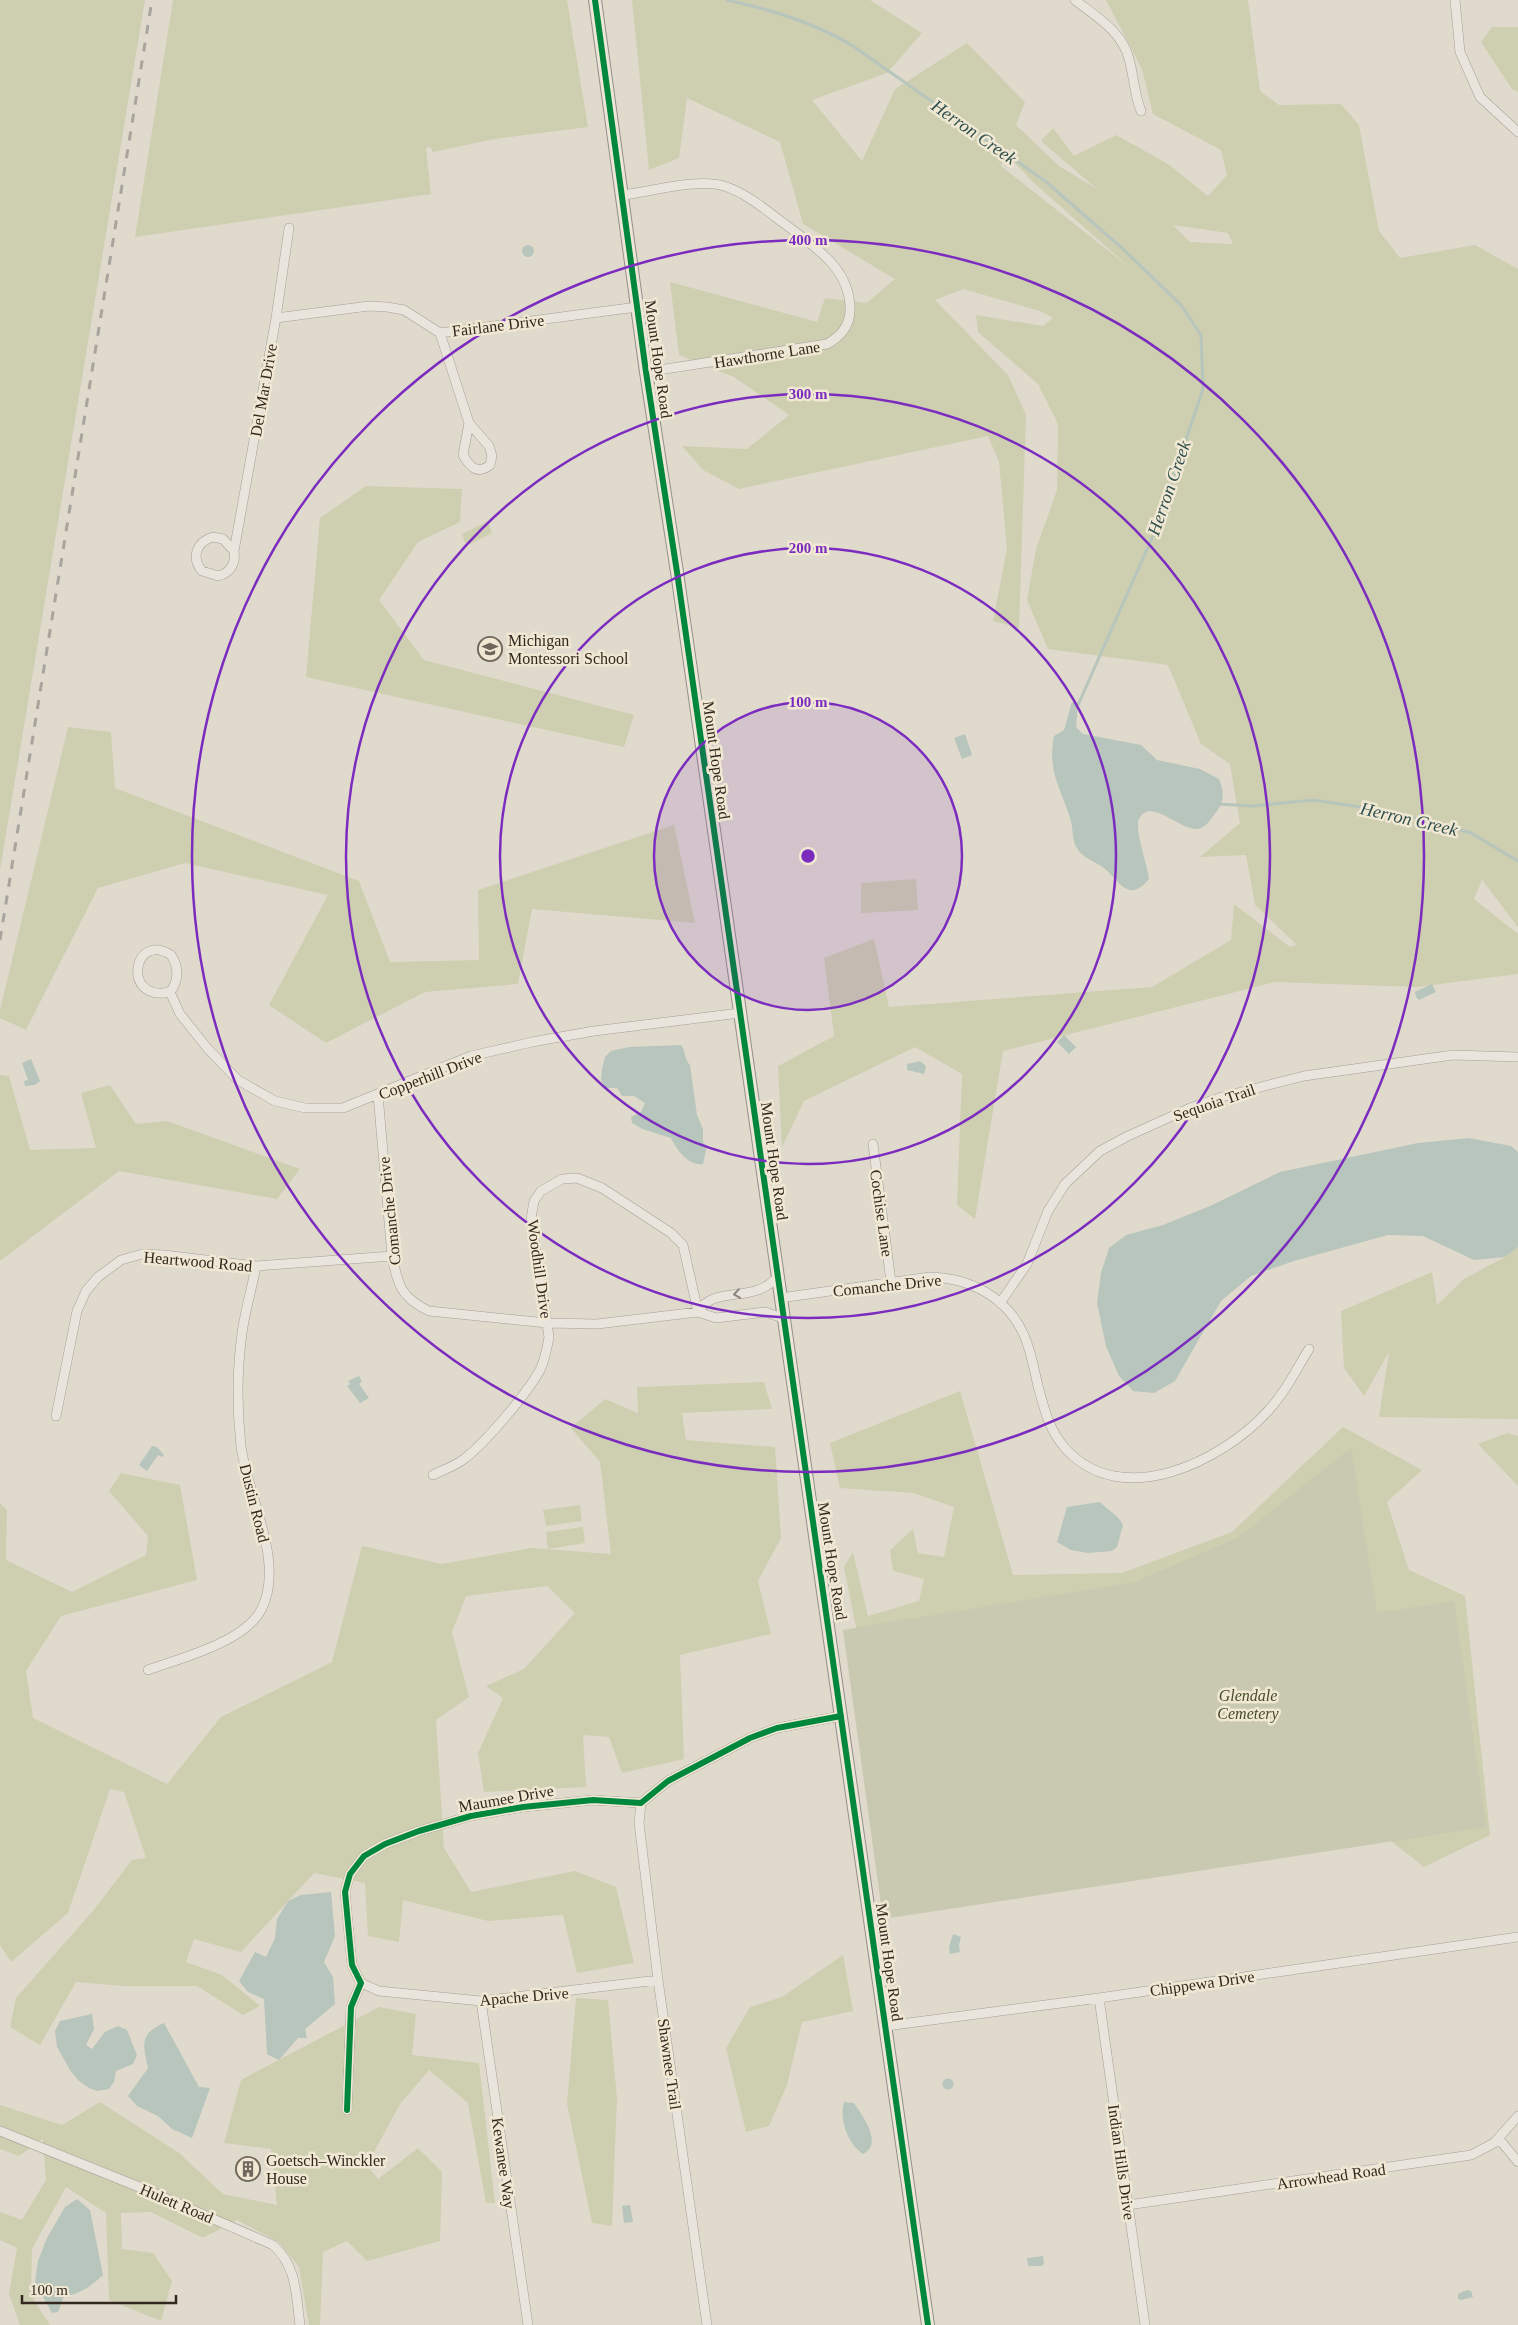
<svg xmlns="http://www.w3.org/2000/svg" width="1518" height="2325" viewBox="0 0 1518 2325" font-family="Georgia,serif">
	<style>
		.green { fill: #ceceb1; fill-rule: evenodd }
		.cemetery { fill: #c9c8b0 }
		.water { fill: #b7c5bc }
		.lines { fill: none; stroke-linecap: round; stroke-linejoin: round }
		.stream { stroke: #b7c5bc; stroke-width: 3 }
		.street-casing { stroke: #a59f96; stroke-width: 10 }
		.secondary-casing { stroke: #958f86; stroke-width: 14 }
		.street { stroke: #e9e5dd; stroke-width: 9 }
		.secondary { stroke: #e9e5dd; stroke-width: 12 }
		.rail { stroke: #a9a49d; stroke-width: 3; stroke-dasharray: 9 9; stroke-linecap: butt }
		.cycleway-casing { stroke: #f0e8d3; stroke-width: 9 }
		.cycleway { stroke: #00873e; stroke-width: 6 }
		.oneway { stroke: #8e867e }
		.ring { fill: none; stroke: #7b2cbf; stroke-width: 2.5 }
		.labels { text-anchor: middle; stroke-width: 5; stroke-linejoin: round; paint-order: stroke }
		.street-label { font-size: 16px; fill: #33281f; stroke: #f0e8d3 }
		.poi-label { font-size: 16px; fill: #33281f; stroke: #f0e8d3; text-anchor: start }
		.park-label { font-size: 16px; font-style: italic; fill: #444c28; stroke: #f0e8d3 }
		.water-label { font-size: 18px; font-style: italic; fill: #30504e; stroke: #f0e8d3 }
		.centre { fill: #7b2cbf; stroke: #f0e8d3; stroke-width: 2.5 }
		.ring-label { font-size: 15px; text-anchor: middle; font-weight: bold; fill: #7b2cbf; stroke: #f0e8d3; stroke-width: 5; stroke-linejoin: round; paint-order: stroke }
	</style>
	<rect width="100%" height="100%" fill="#e0dacd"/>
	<!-- green -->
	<path class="green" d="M 0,0 L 145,0 L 0,870 Z
		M 173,0 L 567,0 L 588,127 L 495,139 L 433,152 L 430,147 L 426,148 L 431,194 L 135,237 Z
		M 632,0 L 870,0 L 922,33 L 887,73 L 812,100 L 862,161 L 895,89 L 967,43 L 1025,102 L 1016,125 L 1059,166 L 1097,189 L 1041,141 L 1053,128 L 1074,156 L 1116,135 L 1168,164 L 1208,196 L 1227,175 L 1221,150 L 1153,114 L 1142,69 L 1106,0 L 1248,0 L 1260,91 L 1279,105 L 1341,104 L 1359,125 L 1379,231 L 1400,258 L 1475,245 L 1518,269 L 1518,927 L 1482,880 L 1474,899 L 1518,934 L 1518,974 L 1417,987 L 1275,982 L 1003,1051 L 975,1219 L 957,1205 L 962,1074 L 915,1047 L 804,1101 L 782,1147 L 778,1066 L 834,1036 L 824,958 L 874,939 L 889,1007 L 1152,987 L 1231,940 L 1234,904 L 1290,947 L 1297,945 L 1255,905 L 1246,855 L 1200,857 L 1240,823 L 1230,764 L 1201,744 L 1168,665 L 1048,649 L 1027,600 L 1036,549 L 1057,490 L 1058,424 L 1038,384 L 978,332 L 976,315 L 1043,326 L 1053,318 L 1040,311 L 963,289 L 935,300 L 1008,375 L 1026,415 L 1019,628 L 993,621 L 1007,549 L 999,462 L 988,436 L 739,489 L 703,470 L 682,446 L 747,449 L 789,415 L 734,377 L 679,355 L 670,282 L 817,322 L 825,298 L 867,303 L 895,279 L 803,224 L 780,142 L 687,98 L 679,158 L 649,170 ZM 1005,153 L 1033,182 L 1130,268 L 1001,166 ZM 1173,225 L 1228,233 L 1233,244 L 1190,242 Z
		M 1492,27 L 1518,27 L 1518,92 L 1512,89 L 1481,42 Z
		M 366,486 L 462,489 L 460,522 L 418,542 L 379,600 L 424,660 L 634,715 L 624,747 L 306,677 L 320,518 Z
		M 488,521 L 492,533 L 470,544 L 465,543 L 462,534 Z
		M 68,727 L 111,732 L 115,788 L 359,881 L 390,962 L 479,960 L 478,890 L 674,825 L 695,923 L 532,909 L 518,984 L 425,992 L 326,1043 L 269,1005 L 328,895 L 185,863 L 98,888 L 26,1030 L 0,1018 L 0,1010 Z
		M 916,879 L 918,910 L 861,913 L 861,883 Z
		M 0,1075 L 9,1076 L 30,1150 L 96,1148 L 81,1093 L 110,1085 L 136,1124 L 167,1121 L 300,1169 L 277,1199 L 119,1171 L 0,1261 Z
		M 1518,1247 L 1518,1419 L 1379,1417 L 1389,1352 L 1364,1396 L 1344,1368 L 1341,1311 L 1432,1272 L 1437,1305 L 1464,1279 L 1505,1257 Z
		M 764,1382 L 772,1409 L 682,1413 L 686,1440 L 775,1447 L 781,1538 L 758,1581 L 771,1634 L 680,1655 L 684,1759 L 622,1773 L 609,1737 L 583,1735 L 586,1787 L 484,1792 L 478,1753 L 503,1698 L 486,1686 L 524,1669 L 575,1613 L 547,1586 L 466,1596 L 452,1632 L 469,1697 L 436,1720 L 444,1848 L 471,1892 L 575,1871 L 616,1887 L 634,1963 L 577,1973 L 563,1915 L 488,1921 L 403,1900 L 399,1942 L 368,1936 L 365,1883 L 314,1873 L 241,1952 L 194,1939 L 186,1962 L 222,1975 L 260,2006 L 243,2015 L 197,1986 L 123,1986 L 76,1982 L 40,2045 L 10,2027 L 16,1998 L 92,1912 L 132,1860 L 146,1858 L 124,1792 L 110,1789 L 68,1913 L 11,1962 L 0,1945 L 0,1503 L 7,1510 L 6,1560 L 72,1592 L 146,1555 L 148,1536 L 109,1491 L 121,1473 L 180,1485 L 197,1580 L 61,1616 L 26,1671 L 33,1718 L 167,1784 L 221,1717 L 332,1662 L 362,1546 L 442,1564 L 531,1548 L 611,1554 L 600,1462 L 571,1428 L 605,1399 L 638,1413 L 637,1387 Z
		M 960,1391 L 1013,1575 L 1122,1573 L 1232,1532 L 1343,1427 L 1422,1470 L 1387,1502 L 1409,1570 L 1465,1596 L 1490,1835 L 1424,1867 L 1381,1833 L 865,1672 L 844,1567 L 853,1552 L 868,1616 L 919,1601 L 924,1579 L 893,1571 L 890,1550 L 913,1529 L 918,1553 L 944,1557 L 954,1507 L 913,1493 L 840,1488 L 830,1443 Z
		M 1507,1433 L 1518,1436 L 1518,1486 L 1478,1444 Z
		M 580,1505 L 582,1521 L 546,1526 L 543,1510 Z
		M 583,1527 L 585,1543 L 548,1549 L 546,1532 Z
		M 843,1955 L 853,2011 L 802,2022 L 787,2085 L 769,2126 L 746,2132 L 726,2048 L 750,2007 L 782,1997 Z
		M 576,1998 L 608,2000 L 617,2098 L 612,2226 L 592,2223 L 567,2104 Z
		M 379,2007 L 416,2014 L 412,2055 L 479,2063 L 495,2203 L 486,2203 L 468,2103 L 429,2070 L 400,2104 L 367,2165 L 378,2179 L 418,2148 L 442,2172 L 440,2241 L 367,2261 L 347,2241 L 323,2252 L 320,2325 L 309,2325 L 299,2267 L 279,2242 L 237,2220 L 203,2238 L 151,2212 L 121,2213 L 122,2249 L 153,2253 L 172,2281 L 161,2321 L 109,2300 L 106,2213 L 66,2187 L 32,2249 L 31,2295 L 50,2325 L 20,2325 L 9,2294 L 17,2248 L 0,2240 L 0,2212 L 22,2220 L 46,2180 L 43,2139 L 19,2156 L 0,2149 L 0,2105 L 62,2125 L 100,2102 L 179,2153 L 223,2194 L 277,2205 L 271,2149 L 224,2143 L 241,2080 Z"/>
	<!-- cemetery -->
	<path class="cemetery" d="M 1351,1448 L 1377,1613 L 1454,1601 L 1486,1827 L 883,1919 L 843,1630 L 1135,1582 L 1239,1537 Z"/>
	<!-- water -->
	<path class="water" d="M522 251a6 6 0 1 1 12 0a6 6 0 1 1-12 0Z
		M 1072,702 L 1078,703 L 1076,727 L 1083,734 L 1141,745 L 1157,760 L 1200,769 L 1219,779 C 1224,791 1225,800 1217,811 C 1212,817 1208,825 1201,828 C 1184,836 1151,795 1139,819 C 1134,829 1148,866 1149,879 C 1128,904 1120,881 1104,868 C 1095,861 1083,859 1077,848 C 1072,841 1073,829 1071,821 C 1061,788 1047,772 1054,736 L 1064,730 Z
		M 965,734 L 972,755 L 962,759 L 954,738 Z
		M 1432,984 L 1436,992 L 1419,1000 L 1416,997 L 1415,992 Z
		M 1064,1035 L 1076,1047 L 1069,1054 L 1057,1042 Z
		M 681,1045 C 686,1051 684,1059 690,1065 L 697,1115 L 703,1129 L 703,1142 L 707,1146 L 703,1164 C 688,1166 677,1150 671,1138 L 642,1129 L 632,1123 L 631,1117 L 641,1112 L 645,1103 L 634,1096 L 622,1096 L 617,1088 L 605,1088 L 601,1080 L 602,1069 L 605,1057 L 611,1051 L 629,1047 Z
		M 31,1059 L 40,1081 L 35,1085 L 25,1086 L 24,1081 L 28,1080 L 22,1063 Z
		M 920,1061 L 926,1066 L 924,1074 L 907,1070 L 907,1064 Z
		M 1469,1138 L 1511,1146 L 1518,1152 L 1518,1247 L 1505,1257 L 1474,1260 L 1423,1236 L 1388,1235 L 1294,1261 L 1251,1276 L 1221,1301 L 1175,1381 L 1154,1393 L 1133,1391 L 1119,1376 L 1106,1346 L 1097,1303 L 1101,1273 L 1109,1248 L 1126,1235 L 1163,1225 L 1210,1206 L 1280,1172 L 1418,1143 Z
		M 359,1376 L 362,1381 L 359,1384 L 369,1398 L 360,1403 L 347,1386 L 350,1384 L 348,1381 Z
		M 152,1446 L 157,1447 L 164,1455 L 162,1457 L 158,1455 L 147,1471 L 139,1465 Z
		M 1100,1502 C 1108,1511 1118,1514 1123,1525 L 1117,1547 L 1112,1551 L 1088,1553 L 1071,1550 L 1057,1542 L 1067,1507 Z
		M 331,1892 L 335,1936 L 324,1962 L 333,1977 L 335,2004 L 305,2029 L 307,2038 L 298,2038 L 279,2060 L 267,2054 L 264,1999 L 248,1992 L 239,1981 L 255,1952 L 266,1957 L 275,1938 L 277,1919 L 288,1901 L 301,1895 Z
		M 953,1934 L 961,1937 L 959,1945 L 960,1952 L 950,1954 L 949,1947 Z
		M 92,2014 L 94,2029 L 86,2045 L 92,2049 L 105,2032 L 118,2026 L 127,2030 L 137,2055 L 133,2064 L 116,2071 L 114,2082 L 109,2089 L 97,2091 L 89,2088 L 79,2081 L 70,2070 L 57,2047 L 55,2031 L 60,2021 Z
		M 164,2023 L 199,2087 L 210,2088 L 192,2138 L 172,2129 L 158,2116 L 137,2106 L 128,2096 L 148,2068 C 143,2044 139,2034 164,2023 Z
		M942.5 2084a5.5 5.5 0 1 1 11 0a5.5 5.5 0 1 1-11 0Z
		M 844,2102 L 854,2103 C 862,2115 884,2144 863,2154 C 848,2144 839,2120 844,2102 Z
		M 77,2199 L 90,2210 L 103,2275 C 91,2286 81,2294 64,2296 L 58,2312 L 52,2313 L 35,2282 L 38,2261 L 47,2238 L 65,2207 Z
		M 630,2205 L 633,2222 L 624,2223 L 622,2206 Z
		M 1043,2256 L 1044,2264 L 1042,2266 L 1028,2266 L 1027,2258 Z
		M 1467,2290 L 1471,2291 L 1473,2297 L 1461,2300 L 1458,2299 L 1458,2294 Z"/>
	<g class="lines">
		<!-- stream -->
		<path class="stream" d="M 727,0 C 772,10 813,22 853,46 L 1045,181 L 1122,248 L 1181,305 L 1201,335 L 1203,389 L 1156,529 L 1078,705
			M 1218,804 L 1253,806 L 1313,800 L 1388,811 L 1471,833 L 1518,861"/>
		<defs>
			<path id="street" d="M 1075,0 C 1095,16 1122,31 1129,59 C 1134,76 1134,94 1141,111
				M 1455,0 L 1460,52 L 1480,97 L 1518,132
				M 622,195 C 651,192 696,178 724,186 C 744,192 765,209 782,222 C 812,245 852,268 850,312 C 849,327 840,337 827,344 L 646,372
				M 276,318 L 369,306 L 387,307 L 404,310 L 440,333 L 637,307
				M 440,333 L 469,423 L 489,446 L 492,456 L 490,465 C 477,475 470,467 463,455 L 469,423
				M 234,551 L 223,539 L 213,537 C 196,542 191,558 202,571 L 218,576 C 230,573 236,564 234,551 L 276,318 L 289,228
				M 170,992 C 121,1003 133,930 171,955 C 179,967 179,981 170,992 L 180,1014 L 208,1049 L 238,1080 L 275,1101 L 305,1108 L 343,1108 L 471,1056 L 532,1042 L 594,1031 L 740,1013
				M 378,1095 L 392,1256 C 398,1285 401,1298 429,1311 L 547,1323 L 597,1324 L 698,1312 L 716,1318 L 765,1312 L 783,1318
				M 873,1144 L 891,1282
				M 780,1298 L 930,1277 C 970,1278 1007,1297 1024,1335 C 1031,1351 1034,1369 1038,1386 C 1044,1408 1049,1430 1065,1448 C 1121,1511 1221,1462 1267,1412 C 1285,1393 1296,1370 1309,1349
				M 1000,1303 L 1027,1264 L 1048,1211 L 1065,1184 L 1100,1151 L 1128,1136 L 1190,1108 L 1222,1097 L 1304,1076 L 1453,1055 L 1518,1057
				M 698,1312 C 714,1284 755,1305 778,1276
				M 56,1416 L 77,1311 L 86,1291 L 98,1277 L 121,1260 L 142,1254 L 164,1255 L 256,1266 L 392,1256
				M 433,1475 C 443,1470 455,1466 464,1459 C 486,1442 526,1395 540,1370 C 545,1360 547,1348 549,1337 L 531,1219 L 534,1201 L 541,1191 L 562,1179 L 577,1178 L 602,1188 L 671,1233 L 683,1245 L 698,1312
				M 148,1670 C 181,1658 246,1642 262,1608 C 285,1561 247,1495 241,1446 C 237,1410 237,1370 242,1333 C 245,1311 252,1288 256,1266
				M 641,1803 L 639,1823 L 658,1980 L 707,2325
				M 361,1983 L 379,1991 L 481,2001 L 658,1980
				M 1099,1998 L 1145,2325
				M 481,2001 L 528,2325
				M 886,2026 L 1099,1998 L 1518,1937
				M 347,2110 L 351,2007 L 361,1983 L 352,1965 L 345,1892 L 350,1874 L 364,1856 L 385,1844 L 419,1831 L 471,1816 L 523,1807 L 593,1800 L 641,1803 L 668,1781 L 750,1738 L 777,1728 L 841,1716
				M 0,2131 L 154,2193 L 273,2245 C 297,2266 296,2295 300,2325
				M 1499,2139 L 1518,2162
				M 1128,2205 L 1471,2155 L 1494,2143 L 1518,2116"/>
			<path id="secondary" d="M 595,0 L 646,372 L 677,572 L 928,2325"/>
		</defs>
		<!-- street casing -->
		<use href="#street" class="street-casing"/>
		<!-- secondary casing -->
		<use href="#secondary" class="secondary-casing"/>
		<!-- street -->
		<use href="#street" class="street"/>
		<!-- secondary -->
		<use href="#secondary" class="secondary"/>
		<!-- rail -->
		<path class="rail" d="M 0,940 L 152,0"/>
		<defs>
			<path id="cycleway" d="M 595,0 L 646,372 L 677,572 L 928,2325
				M 347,2110 L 351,2007 L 361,1983 L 352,1965 L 345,1892 L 350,1874 L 364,1856 L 385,1844 L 419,1831 L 471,1816 L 523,1807 L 593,1800 L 641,1803 L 668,1781 L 750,1738 L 777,1728 L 841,1716"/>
		</defs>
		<!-- cycleway casing -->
		<use href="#cycleway" class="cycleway-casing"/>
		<!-- cycleway -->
		<use href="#cycleway" class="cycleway"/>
	</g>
	<!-- one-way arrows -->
	<defs><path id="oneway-chevron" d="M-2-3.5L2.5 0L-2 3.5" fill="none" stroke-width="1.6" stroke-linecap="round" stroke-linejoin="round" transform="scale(1.25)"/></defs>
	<use class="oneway" href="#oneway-chevron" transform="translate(737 1294) rotate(172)"/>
	<!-- distance rings -->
	<circle cx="808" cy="856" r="154" fill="#7b2cbf" fill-opacity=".12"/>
	<g class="ring">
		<circle cx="808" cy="856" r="154"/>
		<circle cx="808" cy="856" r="308"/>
		<circle cx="808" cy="856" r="462"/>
		<circle cx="808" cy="856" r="616"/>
	</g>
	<!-- icons -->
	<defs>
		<symbol id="school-ring" viewBox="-11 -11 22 22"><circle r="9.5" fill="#f0e8d3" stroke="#70665c" stroke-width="1.5"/><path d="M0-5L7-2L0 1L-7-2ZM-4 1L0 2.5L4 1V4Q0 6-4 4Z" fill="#70665c"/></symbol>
		<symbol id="building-ring" viewBox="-11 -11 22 22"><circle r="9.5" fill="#f0e8d3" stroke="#70665c" stroke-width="1.5"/><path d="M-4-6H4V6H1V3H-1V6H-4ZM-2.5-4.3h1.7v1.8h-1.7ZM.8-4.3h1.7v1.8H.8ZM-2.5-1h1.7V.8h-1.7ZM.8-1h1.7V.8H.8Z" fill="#70665c"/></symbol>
	</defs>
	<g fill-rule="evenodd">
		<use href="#school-ring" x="476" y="635" width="28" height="28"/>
		<use href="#building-ring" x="234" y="2155" width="28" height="28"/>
	</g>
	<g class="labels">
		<!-- street labels -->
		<g class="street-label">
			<text transform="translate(498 325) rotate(-7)" y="6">Fairlane Drive</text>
			<text transform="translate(767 354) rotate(-9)" y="6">Hawthorne Lane</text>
			<text transform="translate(659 359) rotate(82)" y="6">Mount Hope Road</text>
			<text transform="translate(263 390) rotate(-80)" y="6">Del Mar Drive</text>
			<text transform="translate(717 760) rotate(82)" y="6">Mount Hope Road</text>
			<text transform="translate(430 1075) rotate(-21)" y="6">Copperhill Drive</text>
			<text transform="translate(1214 1102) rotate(-19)" y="6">Sequoia Trail</text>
			<text transform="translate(775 1161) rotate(82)" y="6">Mount Hope Road</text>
			<text transform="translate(389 1211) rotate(-96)" y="6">Comanche Drive</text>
			<text transform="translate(882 1213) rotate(82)" y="6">Cochise Lane</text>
			<text transform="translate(198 1261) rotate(5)" y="6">Heartwood Road</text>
			<text transform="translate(540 1269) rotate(82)" y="6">Woodhill Drive</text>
			<text transform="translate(887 1285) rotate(-6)" y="6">Comanche Drive</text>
			<text transform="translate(255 1503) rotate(76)" y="6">Dustin Road</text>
			<text transform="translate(833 1561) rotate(81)" y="6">Mount Hope Road</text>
			<text transform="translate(506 1798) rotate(-10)" y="6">Maumee Drive</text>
			<text transform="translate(890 1962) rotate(82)" y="6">Mount Hope Road</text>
			<text transform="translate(1202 1983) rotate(-8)" y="6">Chippewa Drive</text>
			<text transform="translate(524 1996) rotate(-5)" y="6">Apache Drive</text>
			<text transform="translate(670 2064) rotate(82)" y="6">Shawnee Trail</text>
			<text transform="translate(1122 2162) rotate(82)" y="6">Indian Hills Drive</text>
			<text transform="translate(504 2163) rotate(82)" y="6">Kewanee Way</text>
			<text transform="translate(1331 2176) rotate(-8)" y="6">Arrowhead Road</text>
			<text transform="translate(177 2203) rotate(23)" y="6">Hulett Road</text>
		</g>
		<!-- poi labels -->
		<g class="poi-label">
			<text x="508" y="646">Michigan<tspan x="508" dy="18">Montessori School</tspan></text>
			<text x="266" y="2166">Goetsch–Winckler<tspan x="266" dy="18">House</tspan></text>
		</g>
		<!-- park labels -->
		<g class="park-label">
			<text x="1248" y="1701">Glendale<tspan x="1248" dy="18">Cemetery</tspan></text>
		</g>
		<!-- water labels -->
		<g class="water-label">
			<text transform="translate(974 132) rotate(35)" y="6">Herron Creek</text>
			<text transform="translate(1169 488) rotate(-71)" y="6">Herron Creek</text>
			<text transform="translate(1409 819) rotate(13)" y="6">Herron Creek</text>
		</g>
	</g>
	<circle cx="808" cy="856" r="8" class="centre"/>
	<g class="ring-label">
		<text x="808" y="245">400 m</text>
		<text x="808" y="399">300 m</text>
		<text x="808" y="553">200 m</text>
		<text x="808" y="707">100 m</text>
	</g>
	<!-- scale -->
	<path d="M22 2295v8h154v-8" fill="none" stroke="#33281f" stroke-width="2.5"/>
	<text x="30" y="2295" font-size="15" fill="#33281f" stroke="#f0e8d3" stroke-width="4" paint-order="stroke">100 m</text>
</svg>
